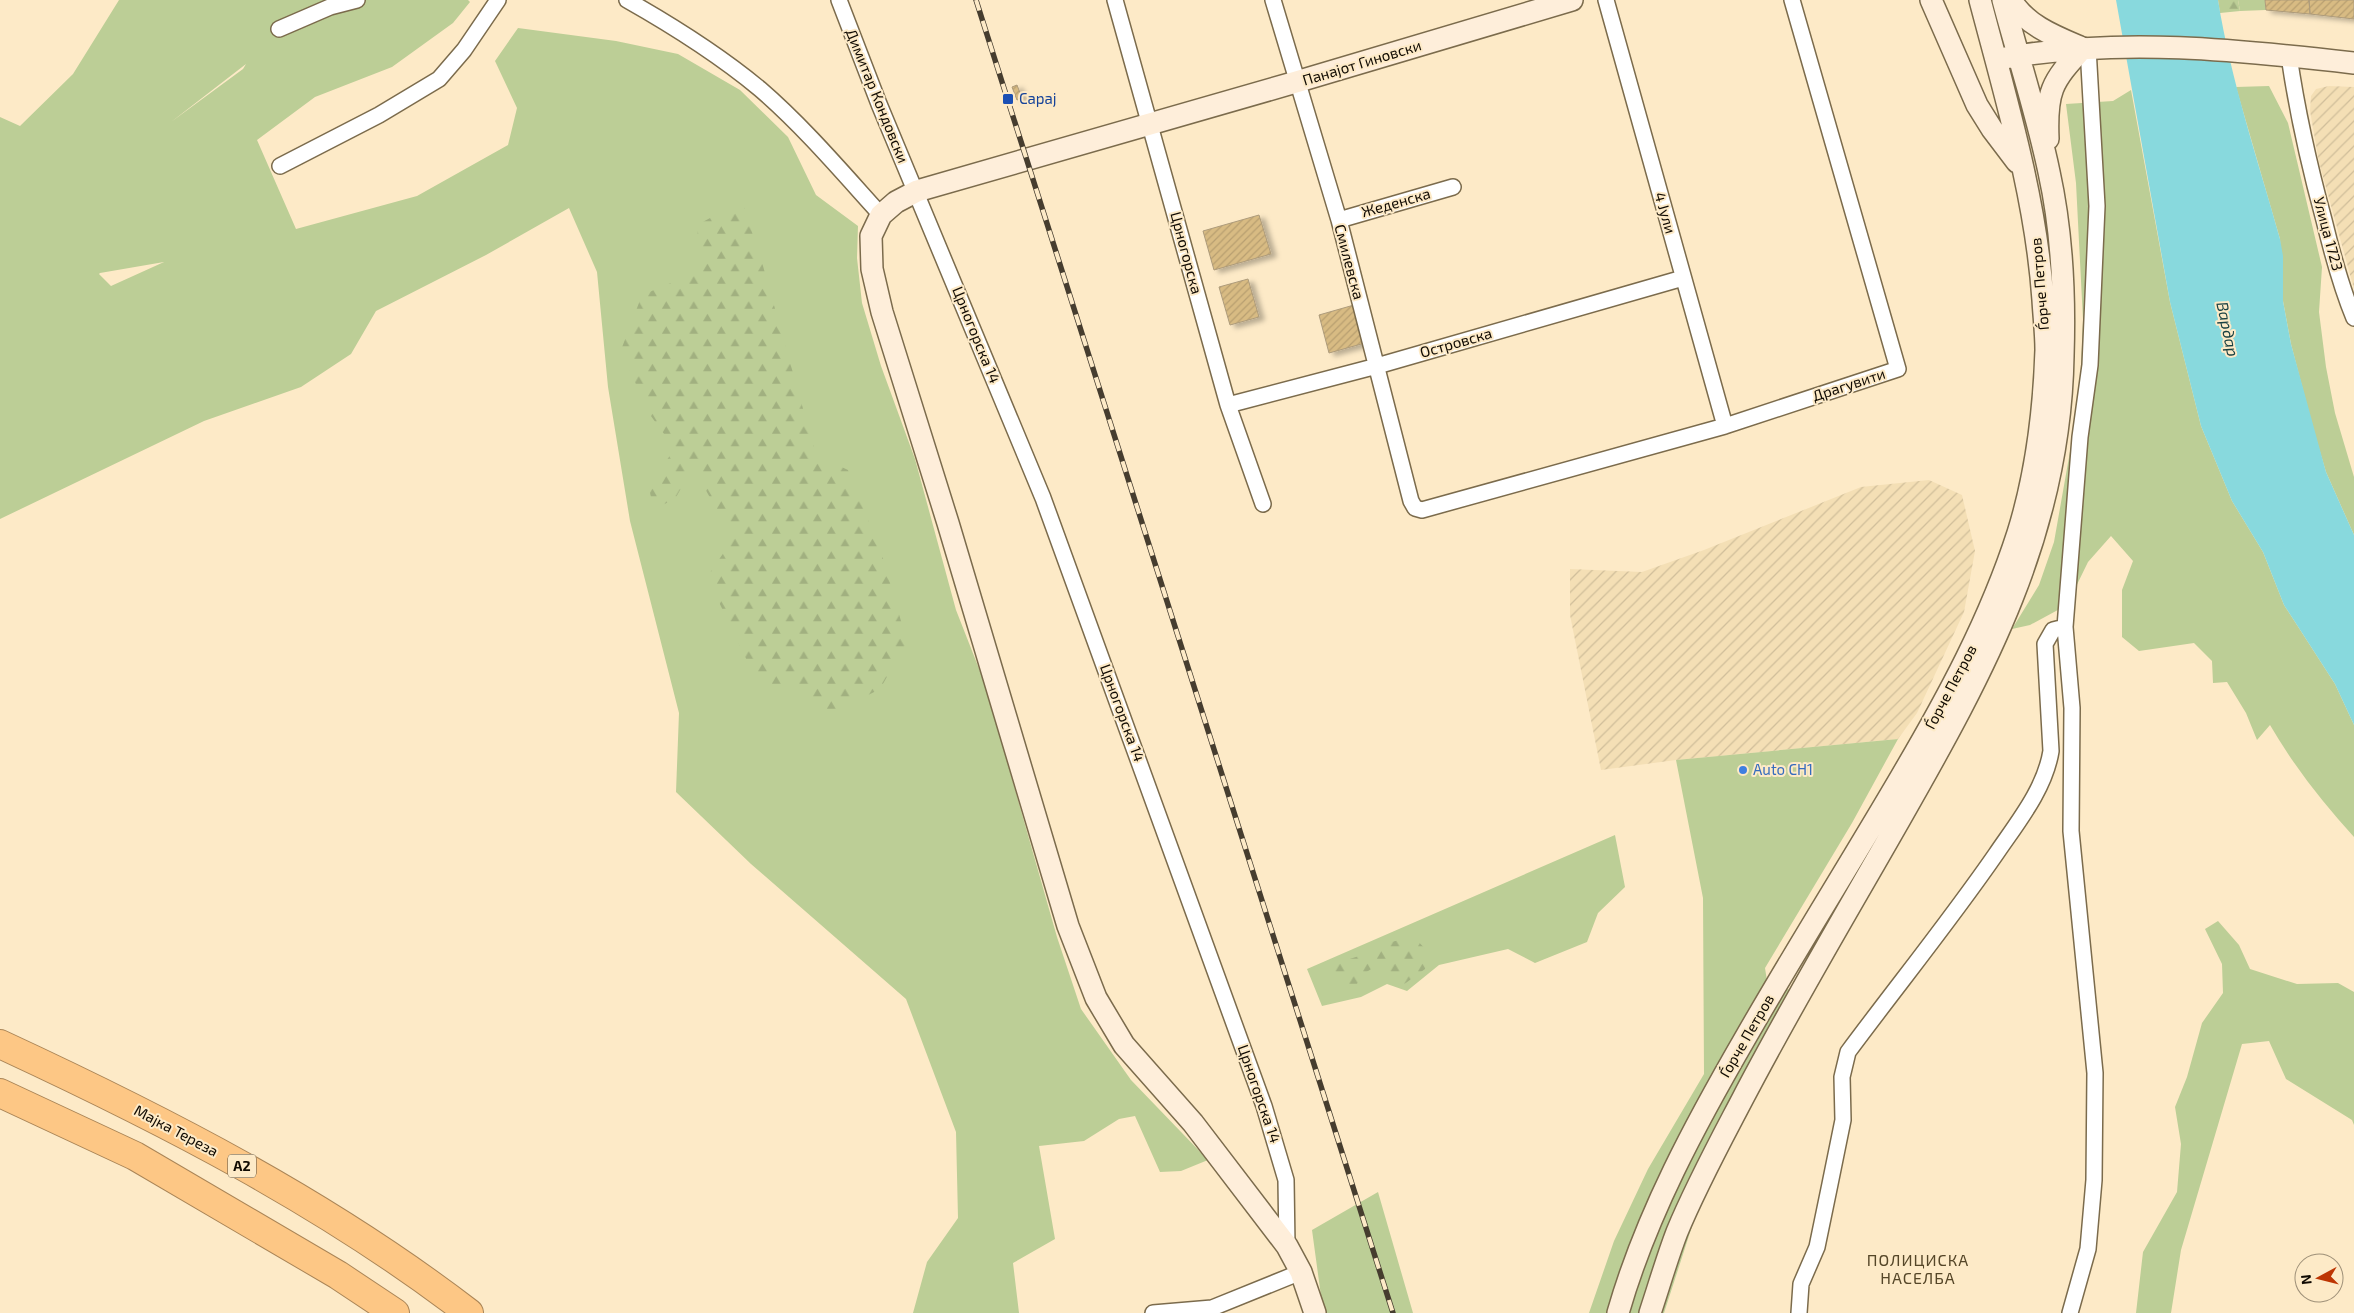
<svg xmlns="http://www.w3.org/2000/svg" width="2354" height="1313" viewBox="0 0 2354 1313" font-family="'Exo 2',sans-serif">
	<style>
		.industrial { fill: url(#industrial-furrows) }
		.grass { fill: #bcce96; fill-rule: evenodd }
		.forest { fill: url(#forest-firs) }
		.water { fill: #88d9dd }
		.building { fill: url(#building-hatch); stroke: #ad9b7b; filter: url(#shadow) }
		.lines { fill: none; stroke-linecap: round; stroke-linejoin: round }
		.street-casing { stroke: #7b6b4c; stroke-width: 18 }
		.secondary-casing { stroke: #7b6b4c; stroke-width: 24 }
		.highway-casing { stroke: #aa8557; stroke-width: 30 }
		.street { stroke: #fff; stroke-width: 15 }
		.secondary { stroke: #feeeda; stroke-width: 21 }
		.highway { stroke: #fdc785; stroke-width: 28 }
		.rail-casing { stroke: #463d2f; stroke-width: 5.5 }
		.rail { stroke: #fdeac7; stroke-width: 4; stroke-dasharray: 11; stroke-linecap: butt }
		.transit-dot { fill: #1a4fb4; stroke: #fdeac7; stroke-width: 2 }
		.shop-dot { fill: #3f7fe0; stroke: #fdeac7; stroke-width: 2 }
		.labels { text-anchor: middle; stroke-width: 4; stroke-linejoin: round; paint-order: stroke }
		.shield { fill: #fdeac7; stroke: #574d3d; stroke-width: 1 }
		.shield-label { font-size: 14px; font-weight: bold; fill: #100a02 }
		.street-label { font-size: 15px; fill: #100a02; stroke: #fdeac7 }
		.transit-label { font-size: 15px; fill: #164399; stroke: #fdeac7; text-anchor: start }
		.shop-label { font-size: 15px; fill: #366cbe; stroke: #fdeac7; text-anchor: start }
		.water-label { font-size: 16px; font-style: italic; fill: #1a4143; stroke: #fdeac7 }
		.neighbourhood-label { font-size: 16px; letter-spacing: 1px; fill: #554628; stroke: #fdeac7 }
	</style>
	<defs>
		<pattern id="industrial-furrows" width="10" height="10" patternUnits="userSpaceOnUse" patternTransform="scale(1.25)"><rect width="10" height="10" fill="#f4dfb5"/><path d="M-1 1l2-2M0 10L10 0M9 11l2-2" fill="none" stroke="#d0be9a"/></pattern>
		<pattern id="forest-firs" width="22" height="20" patternUnits="userSpaceOnUse" patternTransform="scale(1.25)"><rect width="22" height="20" fill="#bcce96"/><path d="M5 1l3.5 6h-7zM16 11l3.5 6h-7z" fill="#a1b080"/></pattern>
		<pattern id="building-hatch" width="6" height="6" patternUnits="userSpaceOnUse" patternTransform="scale(1.25)"><rect width="6" height="6" fill="#d8bb83"/><path d="M-1 1l2-2M0 6l6-6M5 7l2-2" fill="none" stroke="#b89f70"/></pattern>
		<filter id="shadow"><feDropShadow dx="5.5" dy="3" stdDeviation="2.5" flood-color="#0004"/></filter>
	</defs>
	<rect width="100%" height="100%" fill="#fdeac7"/>
	<!-- industrial -->
	<path class="industrial" d="M 2329,86 L 2354,87 L 2354,289 L 2319,162 L 2310,111 L 2311,96 L 2316,89 Z
		M 1929,480 L 1962,495 L 1975,551 L 1964,612 L 1917,713 L 1898,739 L 1676,760 L 1601,770 L 1570,615 L 1570,569 L 1642,572 L 1704,550 L 1861,487 Z"/>
	<!-- grass -->
	<path class="grass" d="M 119,0 L 468,0 L 470,2 L 453,23 L 392,67 L 315,97 L 257,140 L 296,229 L 417,196 L 508,145 L 517,108 L 495,61 L 518,28 L 616,41 L 678,54 L 740,90 L 788,137 L 816,195 L 858,226 L 857,258 L 862,303 L 881,366 L 915,459 L 956,610 L 985,684 L 1057,937 L 1081,1009 L 1131,1080 L 1208,1160 L 1181,1171 L 1160,1172 L 1135,1116 L 1119,1119 L 1084,1141 L 1039,1146 L 1055,1239 L 1013,1263 L 1019,1313 L 913,1313 L 927,1262 L 958,1218 L 956,1132 L 906,999 L 751,864 L 676,792 L 679,713 L 630,521 L 608,387 L 597,272 L 569,208 L 486,255 L 376,311 L 351,354 L 301,387 L 204,421 L 0,519 L 0,117 L 20,126 L 73,74 ZM 246,64 L 243,69 L 171,122 ZM 164,262 L 111,286 L 99,274 L 100,273 Z
		M 2238,0 L 2265,0 L 2266,10 L 2240,11 Z
		M 2269,86 L 2288,123 L 2322,267 L 2319,312 L 2326,367 L 2335,413 L 2354,477 L 2354,535 L 2326,472 L 2312,425 L 2291,344 L 2283,301 L 2280,239 L 2236,87 Z
		M 2131,90 L 2170,302 L 2201,426 L 2232,501 L 2263,552 L 2284,605 L 2335,684 L 2354,725 L 2354,837 C 2322,802 2294,766 2270,725 L 2257,740 L 2246,713 L 2227,682 L 2213,683 L 2212,661 L 2194,643 L 2139,651 L 2122,637 L 2122,590 L 2133,561 L 2111,536 L 2088,562 L 2067,605 L 2030,625 L 2012,629 L 2039,585 L 2054,542 L 2080,395 L 2083,320 L 2076,183 L 2066,104 L 2113,101 Z
		M 1898,739 L 1852,823 L 1765,968 L 1768,987 L 1812,992 L 1742,1121 L 1696,1214 L 1664,1313 L 1589,1313 L 1614,1241 L 1648,1169 L 1704,1074 L 1703,898 L 1676,760 Z
		M 1615,835 L 1625,887 L 1598,913 L 1587,942 L 1535,963 L 1508,949 L 1439,965 L 1407,991 L 1387,984 L 1361,997 L 1322,1006 L 1307,969 Z
		M 2218,921 L 2239,945 L 2250,969 L 2297,984 L 2338,983 L 2354,992 L 2354,1125 L 2352,1120 L 2286,1079 L 2269,1041 L 2242,1044 L 2181,1250 L 2171,1313 L 2136,1313 L 2143,1252 L 2177,1192 L 2181,1144 L 2175,1107 L 2187,1077 L 2202,1023 L 2223,993 L 2222,964 L 2205,929 Z
		M 1378,1192 L 1413,1313 L 1325,1313 L 1321,1296 L 1312,1230 Z"/>
	<!-- forest -->
	<path class="forest" d="M 2218,0 L 2238,0 L 2240,11 L 2220,13 Z
		M 742,201 L 763,266 L 816,455 L 848,470 L 882,555 L 907,642 L 880,689 L 829,715 L 800,686 L 772,694 L 749,665 L 707,577 L 733,539 L 693,467 L 675,499 L 654,509 L 648,485 L 675,449 L 648,412 L 621,350 L 642,295 L 700,271 L 697,225 Z
		M 1414,937 L 1430,954 L 1425,969 L 1403,985 L 1390,977 L 1382,962 L 1365,973 L 1354,988 L 1345,991 L 1333,981 L 1334,964 L 1359,956 L 1377,945 Z"/>
	<!-- water -->
	<path class="water" d="M 2116,0 L 2218,0 C 2231,81 2258,160 2280,239 L 2283,256 L 2283,301 L 2291,344 L 2326,472 L 2354,535 L 2354,725 L 2335,684 L 2284,605 L 2263,552 L 2232,501 L 2201,426 L 2170,302 Z"/>
	<!-- building -->
	<path class="building" d="M 2265,0 L 2309,0 L 2310,14 L 2266,10 Z
		M 2309,0 L 2354,0 L 2354,19 L 2310,14 Z
		M 1017,85 L 1022,98 L 1017,100 L 1012,87 Z
		M 1259,215 L 1271,254 L 1214,270 L 1203,231 Z
		M 1248,279 L 1259,317 L 1230,325 L 1219,287 Z
		M 1354,305 L 1365,343 L 1329,353 L 1319,315 Z"/>
	<g class="lines">
		<defs>
			<path id="street" d="M 627,0 C 673,26 719,55 760,89 C 804,127 842,172 881,215
				M 839,0 L 879,104 L 1043,498 L 1264,1106 L 1286,1180 L 1287,1246
				M 1115,0 L 1228,405 L 1263,504
				M 1273,0 L 1339,220 L 1411,501 L 1415,508 L 1422,510 L 1725,426 L 1898,369 L 1792,0
				M 1606,0 L 1725,426
				M 279,29 L 330,7 L 357,0
				M 2289,56 C 2297,111 2309,165 2324,220 C 2332,253 2341,287 2354,318
				M 280,166 L 379,115 L 439,79 L 464,50 L 498,0
				M 1339,220 L 1453,187
				M 1228,405 L 1377,366 L 1683,278
				M 2065,627 L 2072,708 L 2071,831 L 2095,1073 L 2094,1180 L 2088,1249 L 2070,1313
				M 1153,1313 L 1212,1308 L 1301,1272
				M 1799,1313 L 1801,1284 L 1817,1247 L 1830,1184 L 1843,1120 L 1842,1077 L 1848,1052 C 1897,986 1949,922 1996,854 C 2017,823 2045,789 2051,751 L 2045,644 L 2053,630 L 2065,627 L 2080,437 L 2090,365 L 2097,206 L 2088,48"/>
			<path id="secondary" d="M 1931,0 L 1977,105 L 1992,129 L 2017,162
				M 2011,0 C 2026,25 2054,36 2080,47
				M 2005,58 C 2121,37 2238,50 2354,63
				M 2048,139 C 2046,92 2051,82 2083,48
				M 1315,1313 L 1301,1272 L 1287,1246 L 1193,1123 L 1124,1045 L 1096,998 L 1068,926 L 948,523 L 882,312 L 872,269 L 871,236 L 881,215 L 896,202 L 917,191 L 1296,82 L 1572,0
				M 1618,1313 C 1646,1215 1696,1123 1747,1035 C 1797,948 1850,864 1901,777 C 1947,699 1990,620 2018,533 C 2036,475 2044,411 2046,350 C 2046,334 2044,317 2043,300 C 2036,198 2006,99 1980,0
				M 1650,1313 C 1659,1286 1667,1258 1677,1232 C 1696,1186 1720,1142 1743,1098 C 1792,1004 1847,912 1900,819 C 1985,670 2060,533 2063,356 C 2065,295 2062,231 2049,172 C 2037,114 2018,57 2003,0"/>
			<path id="highway" d="M 0,1044 C 164,1120 326,1203 469,1313
				M 0,1093 L 135,1156 L 338,1275 L 395,1313"/>
		</defs>
		<!-- street casing -->
		<use href="#street" class="street-casing"/>
		<!-- secondary casing -->
		<use href="#secondary" class="secondary-casing"/>
		<!-- highway casing -->
		<use href="#highway" class="highway-casing"/>
		<!-- street -->
		<use href="#street" class="street"/>
		<!-- secondary -->
		<use href="#secondary" class="secondary"/>
		<!-- highway -->
		<use href="#highway" class="highway"/>
		<defs>
			<path id="rail" d="M 976,0 L 1393,1313"/>
		</defs>
		<!-- rail casing -->
		<use href="#rail" class="rail-casing"/>
		<!-- rail -->
		<use href="#rail" class="rail"/>
	</g>
	<!-- markers -->
	<rect class="transit-dot" x="1002" y="93" width="12" height="12" rx="2.5"/>
	<circle class="shop-dot" cx="1743" cy="770" r="5"/>
	<g class="labels">
		<!-- shield labels -->
		<rect class="shield" x="228" y="1154.5" width="28" height="23" rx="4"/>
		<g class="shield-label">
			<text x="242" y="1171">A2</text>
		</g>
		<!-- street labels -->
		<g class="street-label">
			<text transform="translate(1362 63) rotate(-17)" y="5">Панајот Гиновски</text>
			<text transform="translate(877 96) rotate(68)" y="5">Димитар Кондовски</text>
			<text transform="translate(1396 203) rotate(-16)" y="5">Жеденска</text>
			<text transform="translate(1665 213) rotate(74)" y="5">4 Јули</text>
			<text transform="translate(2328 234) rotate(75)" y="5">Улица 1723</text>
			<text transform="translate(1186 253) rotate(75)" y="5">Црногорска</text>
			<text transform="translate(1349 262) rotate(75)" y="5">Смилевска</text>
			<text transform="translate(2040 284) rotate(-95)" y="5">Ѓорче Петров</text>
			<text transform="translate(976 335) rotate(68)" y="5">Црногорска 14</text>
			<text transform="translate(1456 343) rotate(-16)" y="5">Островска</text>
			<text transform="translate(1849 385) rotate(-18)" y="5">Драгувити</text>
			<text transform="translate(1951 687) rotate(-62)" y="5">Ѓорче Петров</text>
			<text transform="translate(1122 713) rotate(70)" y="5">Црногорска 14</text>
			<text transform="translate(1747 1036) rotate(-60)" y="5">Ѓорче Петров</text>
			<text transform="translate(1259 1094) rotate(71)" y="5">Црногорска 14</text>
			<text transform="translate(176 1131) rotate(28)" y="5">Мајка Тереза</text>
		</g>
		<!-- transit labels -->
		<g class="transit-label">
			<text x="1019" y="104">Сарај</text>
		</g>
		<!-- shop labels -->
		<g class="shop-label">
			<text x="1753" y="775">Auto CH1</text>
		</g>
		<!-- water labels -->
		<g class="water-label">
			<text transform="translate(2228 329) rotate(78)" y="6">Вардар</text>
		</g>
		<!-- neighbourhood labels -->
		<g class="neighbourhood-label">
			<text x="1918" y="1266">ПОЛИЦИСКА<tspan x="1918" dy="18">НАСЕЛБА</tspan></text>
		</g>
	</g>
	<!-- north arrow -->
	<g transform="translate(2319 1278) rotate(263)"><circle r="24" fill="#fdeac7" stroke="#9e9078"/>
	<path d="M0-4L9 19L0 12L-9 19Z" fill="#bd3502"/>
	<text y="-8" font-size="14" font-weight="bold" text-anchor="middle" fill="#100a02">N</text>
	</g>
</svg>
